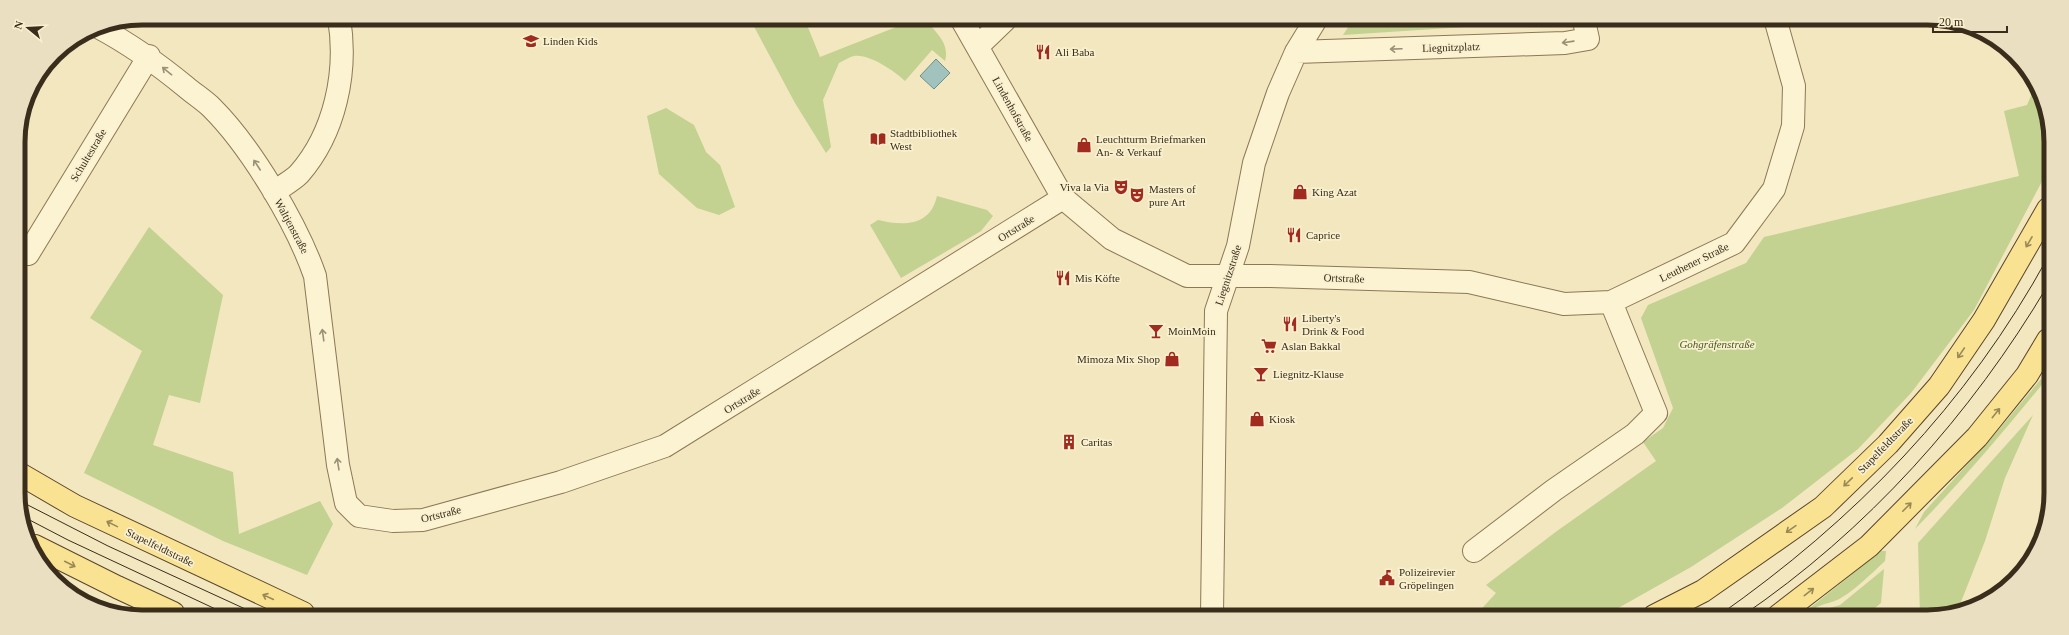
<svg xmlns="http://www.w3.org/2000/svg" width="2069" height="635" viewBox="0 0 2069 635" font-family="'Times New Roman',serif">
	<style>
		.green { fill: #c3d191 }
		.water { fill: #a2c3bd; stroke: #68928b }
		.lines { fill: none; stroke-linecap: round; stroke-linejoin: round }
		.minor-casing { stroke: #8c7855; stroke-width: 24 }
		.major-casing { stroke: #59452a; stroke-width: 24 }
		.minor { stroke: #fcf3d2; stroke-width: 22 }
		.major { stroke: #f9e392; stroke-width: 22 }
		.tram { stroke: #3a2d1b; stroke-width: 1 }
		.oneway { stroke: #9b9076 }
		.oneway2 { stroke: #9a8856 }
		.labels { text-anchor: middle; stroke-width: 3.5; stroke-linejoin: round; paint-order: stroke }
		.poi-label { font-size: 11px; fill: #3a2d1b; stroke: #f9f0cf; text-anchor: start }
		.street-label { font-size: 11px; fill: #3a2d1b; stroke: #f9f0cf }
		.park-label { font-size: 11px; font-style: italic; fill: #455820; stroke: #f9f0cf }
		.rim { fill: none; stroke: #3a2d1b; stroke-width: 5 }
	</style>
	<rect width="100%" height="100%" fill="#f2e7be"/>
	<!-- green -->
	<path class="green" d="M 750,19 L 805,20 L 820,57 L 914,20 L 926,20 C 936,33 950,43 945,61 L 932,50 L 905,81 C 895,71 868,53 854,56 C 849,57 843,61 839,63 L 823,100 L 831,147 L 826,153 L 795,103 Z
		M 1352,21 L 1558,21 L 1343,35 Z
		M 2036,84 L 2049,118 L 2048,170 L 1974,310 L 1911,393 L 1858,449 L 1782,508 L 1691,567 L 1604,616 L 1475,616 L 1496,593 L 1486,585 L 1557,531 L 1656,461 L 1643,442 L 1663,428 L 1673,408 L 1641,318 L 1648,305 L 1746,263 L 1764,237 L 2019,176 L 2004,111 L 2027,105 Z
		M 666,108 L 694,125 L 706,152 L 720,165 L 735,207 L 719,215 L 697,208 L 659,174 L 647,116 Z
		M 937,196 L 987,210 L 993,216 L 981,231 L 901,278 L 870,225 L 878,220 C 903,226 930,227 937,196 Z
		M 149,227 L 223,295 L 200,403 L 169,395 L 153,445 L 233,472 L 239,534 L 320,501 L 333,524 L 307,575 L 223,541 L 84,473 L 142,351 L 90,318 Z
		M 2041,379 L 2044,382 C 2003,433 1961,482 1915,529 L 1924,512 L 1996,433 Z
		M 2033,415 L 2005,478 L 1985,541 L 1957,612 L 1935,617 L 1920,617 L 1918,543 Z
		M 1881,551 L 1886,551 L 1885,561 C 1873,572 1851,594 1837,600 C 1826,605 1814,604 1809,616 L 1800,616 Z
		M 1884,569 L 1881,603 L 1864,617 L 1817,616 L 1826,609 L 1840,605 Z"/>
	<!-- water -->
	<path class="water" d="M 936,59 L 950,73 L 934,89 L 920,76 Z"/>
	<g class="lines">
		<defs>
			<path id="minor" d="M 962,20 L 1063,198 L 1112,239 L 1187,276 L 1270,276 L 1469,282 L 1564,304 L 1611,302 L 1656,413 L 1635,434 L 1554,490 L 1474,551
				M 98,27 C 130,44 158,64 186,87 C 194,94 204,100 212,108 C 251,147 297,224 315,276 L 338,465 L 346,503 L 359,516 L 393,521 L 423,520 L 561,482 L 665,446 L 1063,198
				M 978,46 L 1005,20
				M 1296,52 L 1565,43 L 1588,39 L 1584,21
				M 274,192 C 282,186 292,181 299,174 C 335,133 348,72 339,18
				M 28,254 L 149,56
				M 1611,302 L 1734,243 L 1774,189 L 1793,126 L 1794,86 L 1776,22
				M 1212,615 L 1216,311 L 1238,246 L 1254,163 L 1278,93 L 1296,52 L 1315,21"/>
			<path id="major" d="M 20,474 L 75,506 L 303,613
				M 35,546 L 117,587 L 173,613
				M 1654,616 L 1703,591 L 1823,507 L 1888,444 L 1939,386 L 1984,320 L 2048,209
				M 1778,616 L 1869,546 L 1977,437 L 2027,375 L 2048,340"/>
		</defs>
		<!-- minor casing -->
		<use href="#minor" class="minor-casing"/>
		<!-- major casing -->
		<use href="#major" class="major-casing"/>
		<!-- minor -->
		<use href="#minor" class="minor"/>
		<!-- major -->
		<use href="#major" class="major"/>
		<!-- tram -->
		<path class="tram" d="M 20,501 L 108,546 L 254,613
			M 20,515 L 68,540 L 224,613
			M 1718,616 C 1855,520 1967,405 2048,257
			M 1742,616 C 1867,531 1971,415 2048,285"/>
	</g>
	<!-- one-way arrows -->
	<defs><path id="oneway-shaft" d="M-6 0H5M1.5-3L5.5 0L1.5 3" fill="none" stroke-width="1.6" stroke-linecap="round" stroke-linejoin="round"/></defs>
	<g class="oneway">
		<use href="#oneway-shaft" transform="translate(1568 42) rotate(172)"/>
		<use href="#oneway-shaft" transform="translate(1396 49) rotate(178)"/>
		<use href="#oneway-shaft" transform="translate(167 71) rotate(-141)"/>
		<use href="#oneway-shaft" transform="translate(257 165) rotate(-123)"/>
		<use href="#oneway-shaft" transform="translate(323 335) rotate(-98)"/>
		<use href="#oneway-shaft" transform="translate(338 464) rotate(-99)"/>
	</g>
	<g class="oneway2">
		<use href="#oneway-shaft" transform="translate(2029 242) rotate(120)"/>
		<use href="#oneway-shaft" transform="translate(1961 353) rotate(124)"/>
		<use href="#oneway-shaft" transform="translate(1996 413) rotate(-51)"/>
		<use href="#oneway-shaft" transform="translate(1848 482) rotate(136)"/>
		<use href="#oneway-shaft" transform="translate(1907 507) rotate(-45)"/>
		<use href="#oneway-shaft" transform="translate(112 524) rotate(-154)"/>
		<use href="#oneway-shaft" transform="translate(1791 529) rotate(145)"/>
		<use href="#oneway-shaft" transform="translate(70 564) rotate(27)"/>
		<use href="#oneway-shaft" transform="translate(1809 592) rotate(-38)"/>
		<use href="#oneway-shaft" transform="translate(268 597) rotate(-155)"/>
	</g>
	<!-- icons -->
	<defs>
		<symbol id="school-bare" viewBox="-9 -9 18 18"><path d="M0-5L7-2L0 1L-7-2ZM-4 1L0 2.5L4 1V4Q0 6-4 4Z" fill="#a12b1f" stroke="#f9f0cf" stroke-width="2.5" paint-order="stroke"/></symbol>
		<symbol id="restaurant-bare" viewBox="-9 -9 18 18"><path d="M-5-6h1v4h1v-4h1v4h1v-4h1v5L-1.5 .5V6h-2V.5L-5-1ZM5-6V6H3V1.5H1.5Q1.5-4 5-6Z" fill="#a12b1f" stroke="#f9f0cf" stroke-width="2.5" paint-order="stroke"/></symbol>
		<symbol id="library-bare" viewBox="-9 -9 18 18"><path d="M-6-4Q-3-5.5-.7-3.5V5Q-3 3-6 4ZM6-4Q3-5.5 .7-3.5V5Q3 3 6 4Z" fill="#a12b1f" stroke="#f9f0cf" stroke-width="2.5" paint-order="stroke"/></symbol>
		<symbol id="shop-bare" viewBox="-9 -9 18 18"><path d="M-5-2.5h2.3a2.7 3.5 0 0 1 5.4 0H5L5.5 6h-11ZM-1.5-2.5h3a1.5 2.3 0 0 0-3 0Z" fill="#a12b1f" stroke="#f9f0cf" stroke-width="2.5" paint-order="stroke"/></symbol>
		<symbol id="theatre-bare" viewBox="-9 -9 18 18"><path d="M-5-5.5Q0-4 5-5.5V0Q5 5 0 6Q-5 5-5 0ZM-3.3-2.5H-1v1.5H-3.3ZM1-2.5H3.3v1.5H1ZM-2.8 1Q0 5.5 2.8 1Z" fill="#a12b1f" stroke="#f9f0cf" stroke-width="2.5" paint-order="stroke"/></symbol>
		<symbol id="bar-bare" viewBox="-9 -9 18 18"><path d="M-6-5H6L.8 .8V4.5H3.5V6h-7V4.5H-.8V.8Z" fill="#a12b1f" stroke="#f9f0cf" stroke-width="2.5" paint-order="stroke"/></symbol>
		<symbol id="supermarket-bare" viewBox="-9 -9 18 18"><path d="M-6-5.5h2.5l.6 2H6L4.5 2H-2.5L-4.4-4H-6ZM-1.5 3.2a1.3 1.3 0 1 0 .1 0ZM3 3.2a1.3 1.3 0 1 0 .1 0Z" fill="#a12b1f" stroke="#f9f0cf" stroke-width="2.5" paint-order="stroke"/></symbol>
		<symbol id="building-bare" viewBox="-9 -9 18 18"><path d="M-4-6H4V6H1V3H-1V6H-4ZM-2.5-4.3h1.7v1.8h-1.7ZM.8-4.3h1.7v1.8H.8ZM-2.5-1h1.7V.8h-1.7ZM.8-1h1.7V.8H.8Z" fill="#a12b1f" stroke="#f9f0cf" stroke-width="2.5" paint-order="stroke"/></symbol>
		<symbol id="civic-bare" viewBox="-9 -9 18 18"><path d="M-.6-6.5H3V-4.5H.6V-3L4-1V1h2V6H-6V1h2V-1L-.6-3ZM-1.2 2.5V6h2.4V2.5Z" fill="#a12b1f" stroke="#f9f0cf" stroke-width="2.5" paint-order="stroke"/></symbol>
	</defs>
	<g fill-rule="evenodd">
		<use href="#school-bare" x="520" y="30" width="22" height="22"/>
		<use href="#restaurant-bare" x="1032" y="41" width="22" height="22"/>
		<use href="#library-bare" x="867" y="128" width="22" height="22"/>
		<use href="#shop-bare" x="1073" y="134" width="22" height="22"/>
		<use href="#theatre-bare" x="1110" y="176" width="22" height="22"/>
		<use href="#shop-bare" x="1289" y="181" width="22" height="22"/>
		<use href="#theatre-bare" x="1126" y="184" width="22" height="22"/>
		<use href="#restaurant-bare" x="1283" y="224" width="22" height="22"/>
		<use href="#restaurant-bare" x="1052" y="267" width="22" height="22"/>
		<use href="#restaurant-bare" x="1279" y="313" width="22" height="22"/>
		<use href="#bar-bare" x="1145" y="320" width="22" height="22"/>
		<use href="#supermarket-bare" x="1258" y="335" width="22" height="22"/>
		<use href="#shop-bare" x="1161" y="348" width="22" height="22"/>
		<use href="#bar-bare" x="1250" y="363" width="22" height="22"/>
		<use href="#shop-bare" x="1246" y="408" width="22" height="22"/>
		<use href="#building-bare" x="1058" y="431" width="22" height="22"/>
		<use href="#civic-bare" x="1376" y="567" width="22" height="22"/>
	</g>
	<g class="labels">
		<!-- poi labels -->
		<g class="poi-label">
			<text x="543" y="45">Linden Kids</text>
			<text x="1055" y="56">Ali Baba</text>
			<text x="890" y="137">Stadtbibliothek<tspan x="890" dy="13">West</tspan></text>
			<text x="1096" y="143">Leuchtturm Briefmarken<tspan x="1096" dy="13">An- &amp; Verkauf</tspan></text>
			<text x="1109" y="191" text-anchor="end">Viva la Via</text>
			<text x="1149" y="193">Masters of<tspan x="1149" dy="13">pure Art</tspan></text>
			<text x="1312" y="196">King Azat</text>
			<text x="1306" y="239">Caprice</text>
			<text x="1075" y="282">Mis Köfte</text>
			<text x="1302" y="322">Liberty's<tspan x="1302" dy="13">Drink &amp; Food</tspan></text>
			<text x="1168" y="335">MoinMoin</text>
			<text x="1281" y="350">Aslan Bakkal</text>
			<text x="1160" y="363" text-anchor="end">Mimoza Mix Shop</text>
			<text x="1273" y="378">Liegnitz-Klause</text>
			<text x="1269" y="423">Kiosk</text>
			<text x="1081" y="446">Caritas</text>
			<text x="1399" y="576">Polizeirevier<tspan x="1399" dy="13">Gröpelingen</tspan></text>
		</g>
		<!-- street labels -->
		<g class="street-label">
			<text transform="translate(1451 47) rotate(-2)" y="4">Liegnitzplatz</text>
			<text transform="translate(1013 109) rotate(61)" y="4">Lindenhofstraße</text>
			<text transform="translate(88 155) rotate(-59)" y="4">Schultestraße</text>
			<text transform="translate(292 226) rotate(62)" y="4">Waltjenstraße</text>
			<text transform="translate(1016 228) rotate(-32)" y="4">Ortstraße</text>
			<text transform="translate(1694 262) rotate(-26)" y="4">Leuthener Straße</text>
			<text transform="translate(1228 275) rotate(-72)" y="4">Liegnitzstraße</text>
			<text transform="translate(1344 278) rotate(2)" y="4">Ortstraße</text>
			<text transform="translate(742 400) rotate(-32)" y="4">Ortstraße</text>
			<text transform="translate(1885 445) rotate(-46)" y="4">Stapelfeldtstraße</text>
			<text transform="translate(441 514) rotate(-14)" y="4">Ortstraße</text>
			<text transform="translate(160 547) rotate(26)" y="4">Stapelfeldtstraße</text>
		</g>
		<!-- park labels -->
		<g class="park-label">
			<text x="1717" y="348">Gohgräfenstraße</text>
		</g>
	</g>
	<!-- crop -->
	<path d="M0 0H2069V635H0ZM142 25H1927A117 117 0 0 1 2044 142V493A117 117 0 0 1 1927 610H142A117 117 0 0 1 25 493V142A117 117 0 0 1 142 25Z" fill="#eae0c1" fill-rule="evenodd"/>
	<path class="rim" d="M142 25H1927A117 117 0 0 1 2044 142V493A117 117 0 0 1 1927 610H142A117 117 0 0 1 25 493V142A117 117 0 0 1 142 25Z"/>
	<!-- north arrow -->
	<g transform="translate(28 28) rotate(288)" stroke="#f9f0cf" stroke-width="3" paint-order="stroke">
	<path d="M0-3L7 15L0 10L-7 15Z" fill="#3a2d1b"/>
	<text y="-6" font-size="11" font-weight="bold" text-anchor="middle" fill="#3a2d1b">N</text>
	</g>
	<!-- scale -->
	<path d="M1933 26v6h74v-6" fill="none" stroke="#3a2d1b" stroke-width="2"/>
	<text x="1939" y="26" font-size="12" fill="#3a2d1b" stroke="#f9f0cf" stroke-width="3" paint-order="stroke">20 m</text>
</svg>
